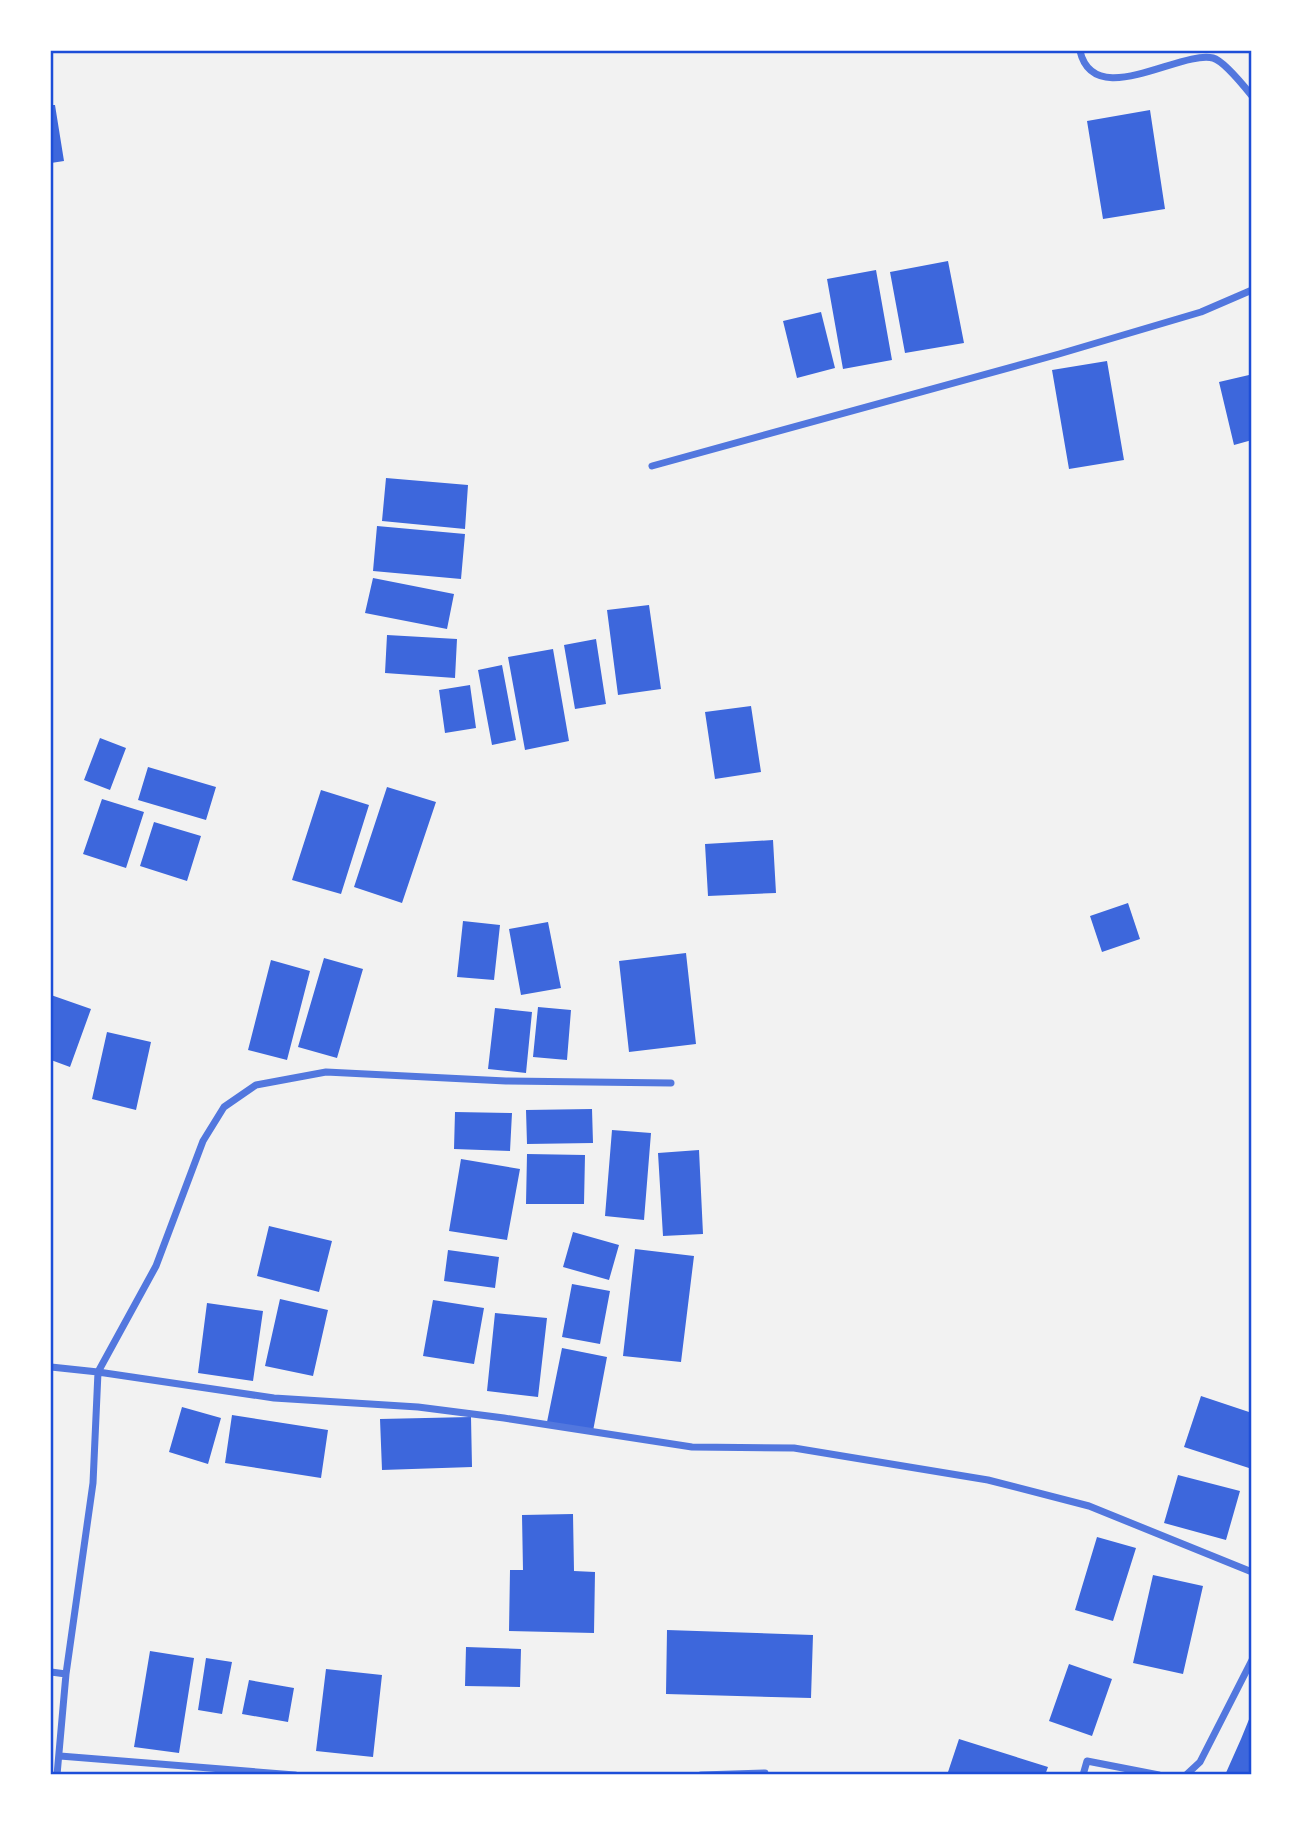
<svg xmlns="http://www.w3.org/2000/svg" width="1303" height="1826" viewBox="0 0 1303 1826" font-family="'Noto Serif',serif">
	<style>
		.building { fill: #3d67dc }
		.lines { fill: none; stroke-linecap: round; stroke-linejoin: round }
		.minor { stroke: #5277de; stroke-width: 7 }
		.neatline { fill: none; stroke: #1d4ed8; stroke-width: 2.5 }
	</style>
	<rect width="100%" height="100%" fill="#f2f2f2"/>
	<!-- building -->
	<path class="building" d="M 51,105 L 55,105 L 64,161 L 51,163 Z
		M 1150,110 L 1165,209 L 1103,219 L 1087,121 Z
		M 948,261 L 964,343 L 905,353 L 890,272 Z
		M 876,270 L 892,360 L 843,369 L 827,279 Z
		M 821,312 L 835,368 L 797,378 L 783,321 Z
		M 1107,361 L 1124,460 L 1069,469 L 1052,370 Z
		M 1249,375 L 1252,391 L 1252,440 L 1234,445 L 1219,382 Z
		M 386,478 L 468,485 L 465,529 L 382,521 Z
		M 377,526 L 465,534 L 461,579 L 373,571 Z
		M 373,578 L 454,594 L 447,629 L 365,613 Z
		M 649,605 L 661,689 L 618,695 L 607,610 Z
		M 387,635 L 457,639 L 455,678 L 385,673 Z
		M 596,639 L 606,704 L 575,709 L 564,645 Z
		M 553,649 L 569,741 L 525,750 L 508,657 Z
		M 502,665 L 516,740 L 492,745 L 478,670 Z
		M 470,685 L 476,728 L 445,733 L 439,690 Z
		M 751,706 L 761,772 L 715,779 L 705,712 Z
		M 100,738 L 126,748 L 110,790 L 84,780 Z
		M 148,767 L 216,787 L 206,820 L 138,800 Z
		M 387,787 L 436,802 L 402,903 L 354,887 Z
		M 321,790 L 369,805 L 341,894 L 292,880 Z
		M 102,799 L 144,812 L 126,868 L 83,854 Z
		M 154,822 L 201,836 L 187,881 L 140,866 Z
		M 773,840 L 776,893 L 708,896 L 705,844 Z
		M 1128,903 L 1140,939 L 1102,952 L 1090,916 Z
		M 463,921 L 500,925 L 494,980 L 457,977 Z
		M 548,922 L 561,988 L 521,995 L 509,929 Z
		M 686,953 L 696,1044 L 629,1052 L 619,961 Z
		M 324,958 L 363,969 L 337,1058 L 298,1047 Z
		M 271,960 L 310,971 L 287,1060 L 248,1050 Z
		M 51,995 L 91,1009 L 70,1067 L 51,1060 Z
		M 538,1007 L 571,1010 L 567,1060 L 533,1057 Z
		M 495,1008 L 532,1012 L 526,1073 L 488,1069 Z
		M 107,1032 L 151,1042 L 136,1110 L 92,1099 Z
		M 592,1109 L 593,1143 L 527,1144 L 526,1110 Z
		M 455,1112 L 512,1113 L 510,1151 L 454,1149 Z
		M 612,1130 L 651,1133 L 644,1220 L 605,1216 Z
		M 699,1150 L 703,1234 L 663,1236 L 658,1153 Z
		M 527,1154 L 585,1155 L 584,1204 L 526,1204 Z
		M 461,1159 L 520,1169 L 507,1240 L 449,1231 Z
		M 269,1226 L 332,1241 L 319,1292 L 257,1276 Z
		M 573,1232 L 619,1245 L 609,1280 L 563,1267 Z
		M 635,1249 L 694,1256 L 681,1362 L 623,1356 Z
		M 448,1250 L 499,1257 L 495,1288 L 444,1281 Z
		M 572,1284 L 610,1291 L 600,1344 L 562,1337 Z
		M 280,1299 L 328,1310 L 313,1376 L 265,1366 Z
		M 433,1300 L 484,1308 L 474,1364 L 423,1356 Z
		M 207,1303 L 263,1311 L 253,1381 L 198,1373 Z
		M 495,1313 L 547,1318 L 538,1397 L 487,1391 Z
		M 562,1348 L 607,1357 L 593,1431 L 547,1422 Z
		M 1201,1396 L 1252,1413 L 1252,1469 L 1184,1447 Z
		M 182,1407 L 221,1418 L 208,1464 L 169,1452 Z
		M 232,1415 L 328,1430 L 321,1478 L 225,1463 Z
		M 471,1417 L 472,1467 L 382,1470 L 380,1419 Z
		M 1178,1475 L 1240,1491 L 1226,1540 L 1164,1523 Z
		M 573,1514 L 574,1571 L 595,1572 L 594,1633 L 509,1631 L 510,1570 L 523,1570 L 522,1515 Z
		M 1097,1537 L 1136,1548 L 1113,1621 L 1075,1610 Z
		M 1153,1575 L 1203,1586 L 1183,1674 L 1133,1663 Z
		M 667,1630 L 813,1635 L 811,1698 L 666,1694 Z
		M 466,1647 L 521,1649 L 520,1687 L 465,1686 Z
		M 150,1651 L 194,1658 L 179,1753 L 134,1747 Z
		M 206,1658 L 232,1662 L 222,1714 L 198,1710 Z
		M 1069,1664 L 1112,1679 L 1092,1736 L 1049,1721 Z
		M 326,1669 L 382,1675 L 373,1757 L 316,1751 Z
		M 249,1680 L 294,1688 L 288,1722 L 242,1714 Z
		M 1252,1712 L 1252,1775 L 1225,1775 L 1241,1739 Z
		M 959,1739 L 1048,1767 L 1045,1775 L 947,1775 Z"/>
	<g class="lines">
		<!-- minor -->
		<path class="minor" d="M 1080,51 C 1094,111 1180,50 1213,58 C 1224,61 1244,86 1252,96
			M 652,466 L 1059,354 L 1201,312 L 1252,290
			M 51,1367 L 98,1372 L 274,1398 L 418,1407 L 504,1418 L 692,1447 L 794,1448 L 988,1480 L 1089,1506 L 1252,1572
			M 51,1672 L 66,1674
			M 60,1756 L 295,1775
			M 57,1775 L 66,1674 L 93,1483 L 98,1372 L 156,1266 L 203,1141 L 224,1107 L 256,1085 L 326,1072 L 506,1081 L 671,1083
			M 701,1775 L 765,1773
			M 1083,1775 L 1087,1761 L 1159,1775
			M 1186,1775 L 1200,1762 L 1252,1660"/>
	</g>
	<!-- border -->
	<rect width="1303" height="1826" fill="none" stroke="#ffffff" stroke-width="105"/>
	<rect x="52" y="52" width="1198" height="1721" class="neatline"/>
</svg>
